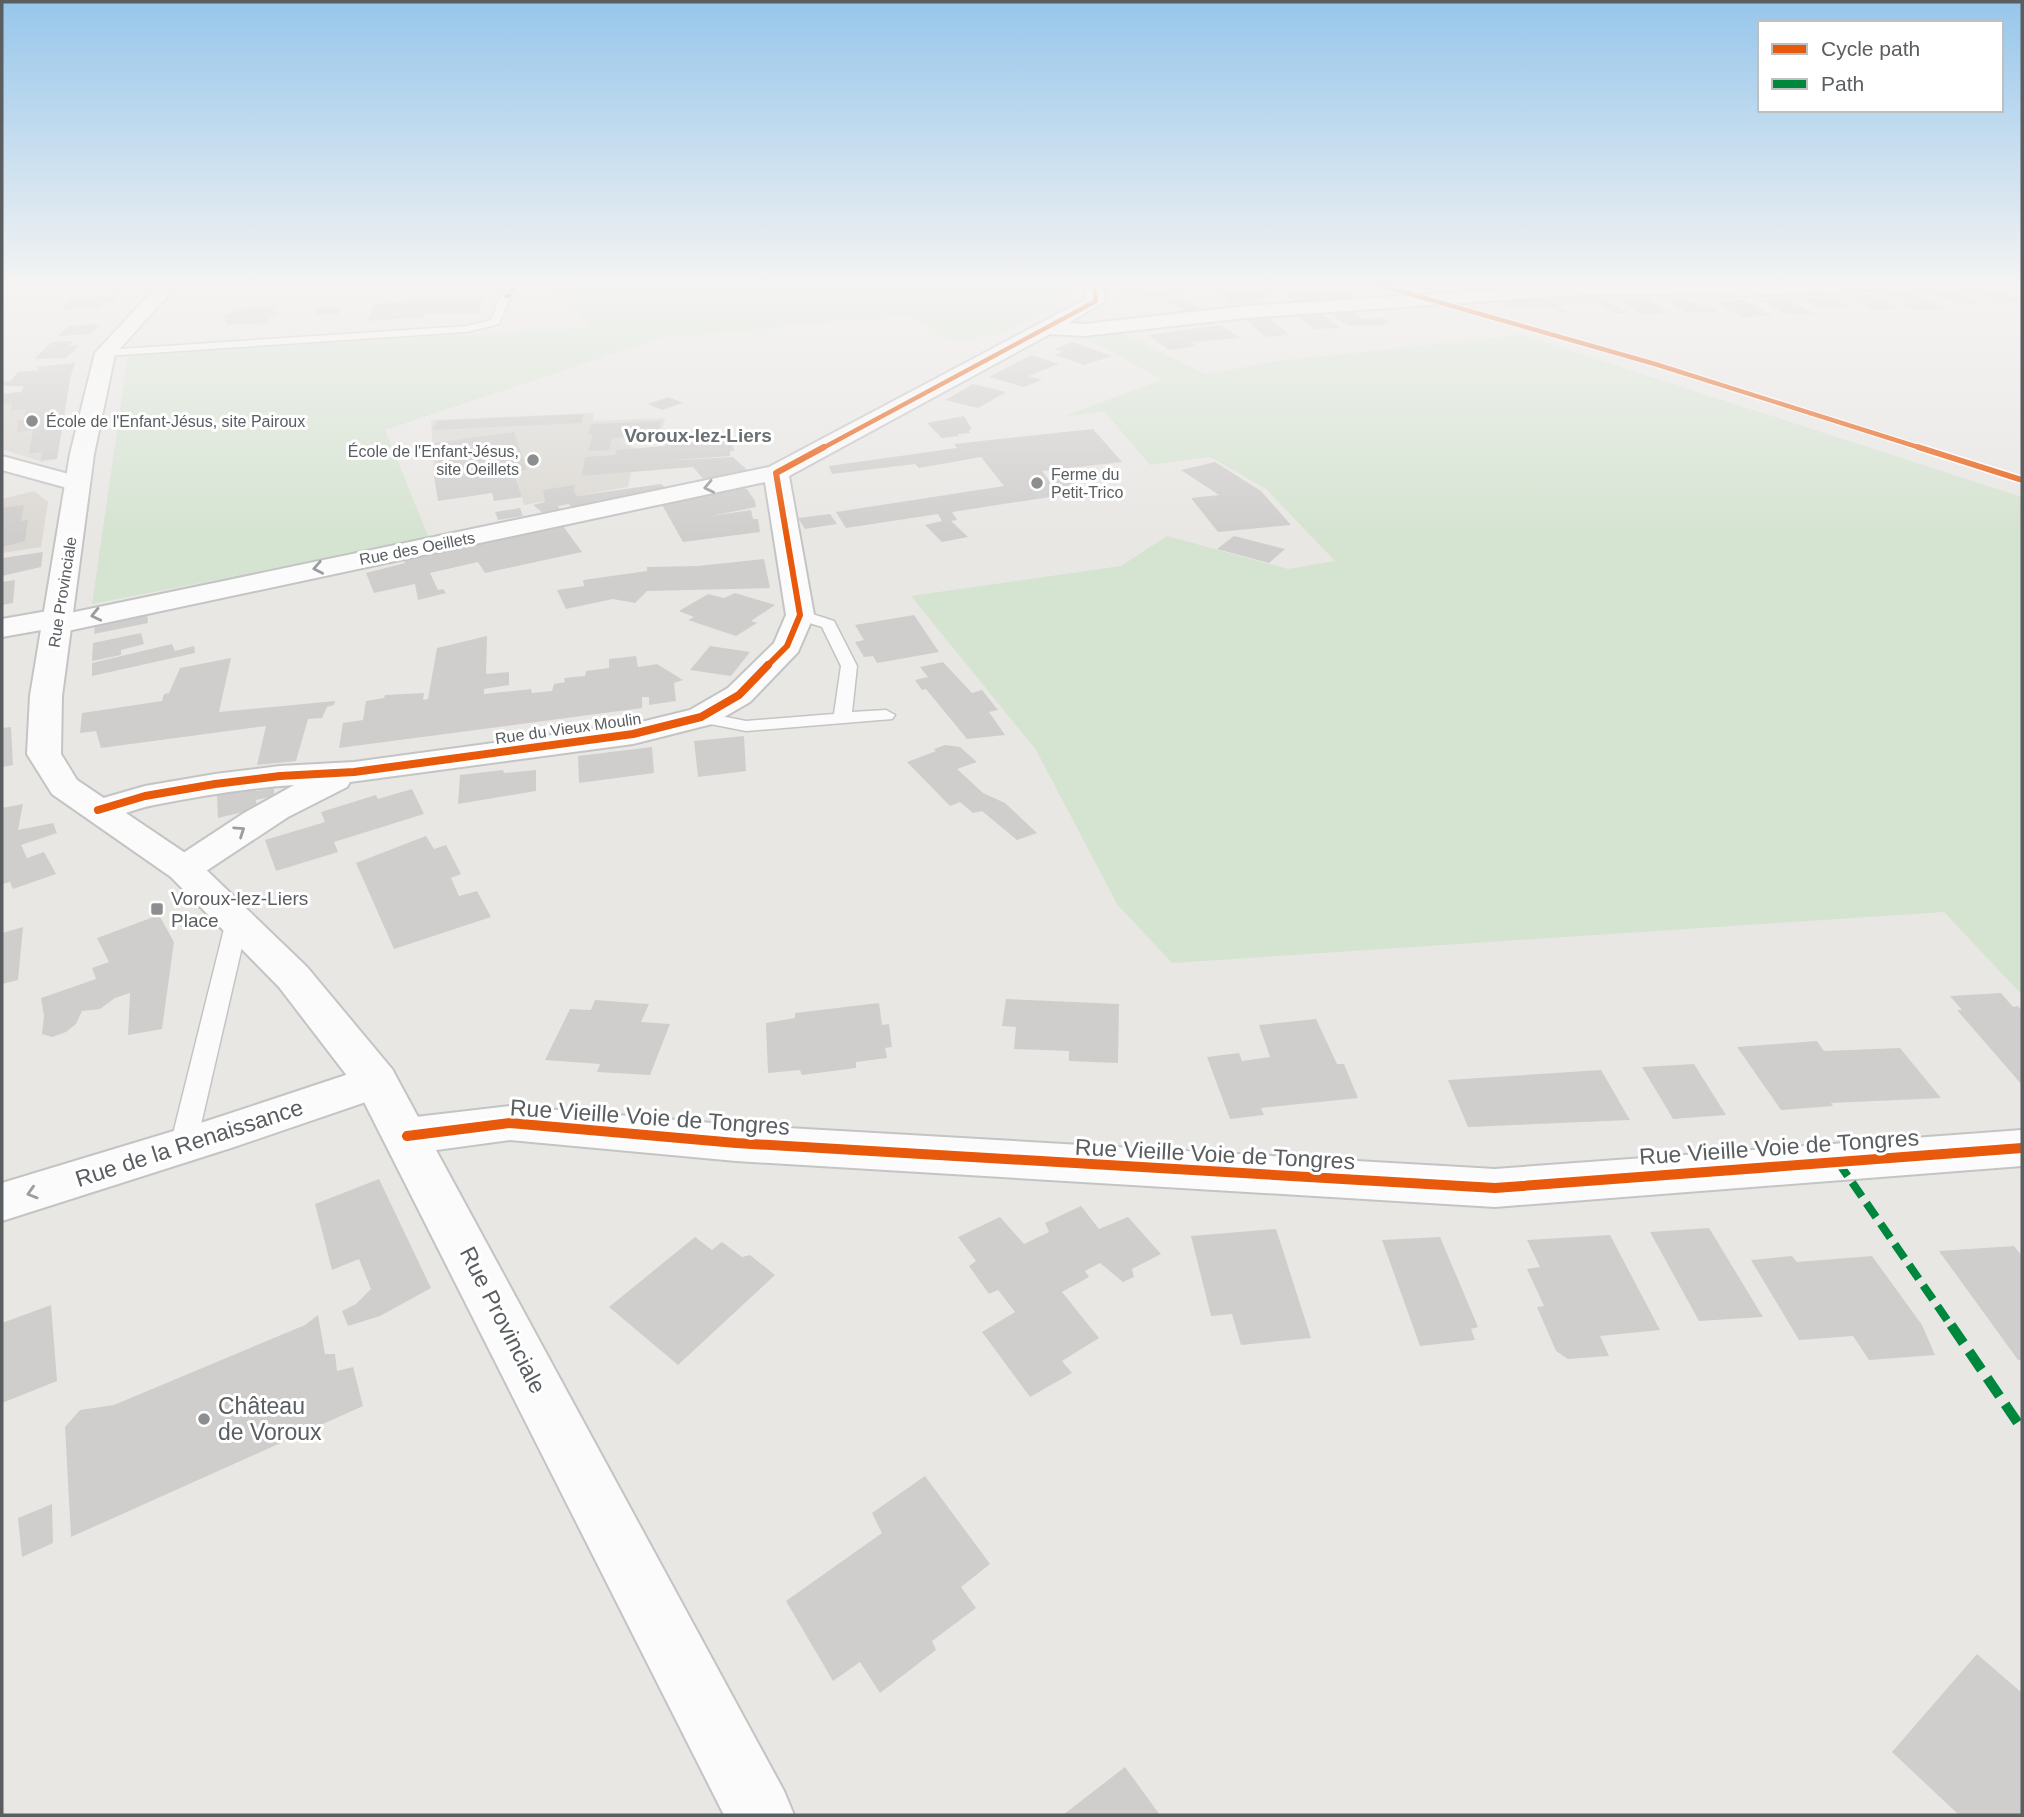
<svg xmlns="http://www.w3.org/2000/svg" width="2024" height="1817" viewBox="0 0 2024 1817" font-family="Arial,sans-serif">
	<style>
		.education { fill: #dcd9d4 }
		.green { fill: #d5e3d1 }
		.building { fill: #d0cecd }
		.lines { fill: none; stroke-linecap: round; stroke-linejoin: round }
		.service-casing { stroke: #c3c4c4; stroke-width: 3 }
		.minor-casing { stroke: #c3c4c4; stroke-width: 4 }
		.secondary-casing { stroke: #c3c4c3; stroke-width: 4 }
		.service { fill: #fcfbfb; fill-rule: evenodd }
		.minor { fill: #fcfbfb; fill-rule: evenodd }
		.secondary { fill: #fcfbfb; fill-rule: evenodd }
		.quiet-far2 { stroke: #00873e; stroke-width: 3.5; stroke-dasharray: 7 3.5; stroke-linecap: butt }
		.quiet-far1 { stroke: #00873e; stroke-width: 8; stroke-dasharray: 17 8; stroke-linecap: butt }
		.quiet { stroke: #00873e; stroke-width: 10; stroke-dasharray: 22 10; stroke-linecap: butt }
		.cycleway-far3-casing { stroke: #fff; stroke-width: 7 }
		.cycleway-far2-casing { stroke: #fff; stroke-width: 9 }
		.cycleway-far1-casing { stroke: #fff; stroke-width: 12 }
		.cycleway-casing { stroke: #fff; stroke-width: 15 }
		.cycleway-far3 { stroke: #e8590c; stroke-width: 4.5 }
		.cycleway-far2 { stroke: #e8590c; stroke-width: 6 }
		.cycleway-far1 { stroke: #e8590c; stroke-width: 8 }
		.cycleway { stroke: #e8590c; stroke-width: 10 }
		.oneway { stroke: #9b9d9f }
		.poi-dot { fill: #8c8e8f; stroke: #fff; stroke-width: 2.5 }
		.labels { text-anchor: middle; stroke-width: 6; stroke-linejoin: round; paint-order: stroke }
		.far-poi-label { font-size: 16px; fill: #5a5e61; stroke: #fff; text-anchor: start }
		.far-street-label { font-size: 16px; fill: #5a5e61; stroke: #fff }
		.far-quarter-label { font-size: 19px; font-weight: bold; fill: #6b7073; stroke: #fff }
		.poi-label { font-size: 19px; fill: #5a5e61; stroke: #fff; text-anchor: start }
		.near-street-label { font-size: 23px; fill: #5a5e61; stroke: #fff }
		.near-poi-label { font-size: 23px; fill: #5a5e61; stroke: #fff; text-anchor: start }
	</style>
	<rect width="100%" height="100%" fill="#e9e7e4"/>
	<!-- education -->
	<path class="education" d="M 69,385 L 57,459 L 42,462 L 2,449 L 2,394 Z
		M 594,413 L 593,421 L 665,418 L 660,440 L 621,442 L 635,448 L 615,456 L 635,456 L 628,487 L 524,505 L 513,465 L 434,476 L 431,420 Z
		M 34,491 L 48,502 L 41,547 L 2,553 L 2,499 Z"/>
	<!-- green -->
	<path class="green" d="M 596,282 L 1078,282 L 1078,288 L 1071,299 L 1001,335 L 952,341 L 908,315 L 661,338 L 385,430 L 429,538 L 92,604 L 128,355 L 593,327 L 551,289 Z
		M 1119,331 L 1205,374 L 1284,360 L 1522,335 L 2022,497 L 2022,995 L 1944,912 L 1172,963 L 1117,904 L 1036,750 L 911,596 L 1121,566 L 1167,536 L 1288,569 L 1335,561 L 1266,489 L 1210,457 L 1150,465 L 1105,412 L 1064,416 L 1162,380 L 1081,335 Z"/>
	<!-- building -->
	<path class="building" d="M 1436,282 L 1469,282 L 1476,286 L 1446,288 Z
		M 1148,284 L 1154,290 L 1164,289 L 1168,292 L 1175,291 L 1168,286 L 1176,285 L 1186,294 L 1144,297 L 1141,295 L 1128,296 L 1118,287 Z
		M 1332,287 L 1340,293 L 1348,292 L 1357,298 L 1296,303 L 1285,294 L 1319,292 L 1314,289 Z
		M 1992,288 L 2022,300 L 2022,301 L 1998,303 L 1968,289 Z
		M 1951,290 L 1982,303 L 1959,304 L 1926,291 Z
		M 1260,291 L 1269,297 L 1233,304 L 1220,294 Z
		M 1910,291 L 1947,309 L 1913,309 L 1902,304 L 1907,303 L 1903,301 L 1908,298 L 1895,298 L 1884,293 Z
		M 119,295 L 113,302 L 104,302 L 99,307 L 60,310 L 72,298 Z
		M 1599,295 L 1628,313 L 1615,313 L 1599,305 L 1556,305 L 1569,312 L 1562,313 L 1553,308 L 1542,309 L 1537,306 L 1512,308 L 1500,302 Z
		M 1872,295 L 1900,308 L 1873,310 L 1846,297 Z
		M 459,296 L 458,300 L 484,298 L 479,313 L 425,314 L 424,317 L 367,321 L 374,304 Z
		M 1829,297 L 1850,307 L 1819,308 L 1803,298 Z
		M 1179,298 L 1212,313 L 1195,315 L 1165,300 Z
		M 1787,299 L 1817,315 L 1786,314 L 1761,300 Z
		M 1648,300 L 1670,313 L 1643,315 L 1621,301 Z
		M 1688,300 L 1698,305 L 1707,305 L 1719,312 L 1687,313 L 1667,301 Z
		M 1744,300 L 1772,316 L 1742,317 L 1714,301 Z
		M 276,306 L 273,311 L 283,314 L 269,318 L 266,323 L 226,325 L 228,322 L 225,322 L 225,318 L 220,318 L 237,309 Z
		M 342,307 L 339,314 L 315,315 L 319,308 Z
		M 1351,310 L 1362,319 L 1384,318 L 1389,322 L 1383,322 L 1387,325 L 1349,326 L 1327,312 Z
		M 1321,312 L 1340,328 L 1314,329 L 1296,314 Z
		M 1259,316 L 1263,319 L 1270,318 L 1289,335 L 1266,337 L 1243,317 Z
		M 100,324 L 90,334 L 58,336 L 68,326 Z
		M 1220,325 L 1241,338 L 1190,342 L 1197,346 L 1169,350 L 1148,335 Z
		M 73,341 L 69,346 L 79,345 L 66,358 L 34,359 L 52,342 Z
		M 1073,342 L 1112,356 L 1084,365 L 1055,355 L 1064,352 L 1054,349 Z
		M 1031,355 L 1059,364 L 1028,376 L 1042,380 L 1024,387 L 989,377 Z
		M 75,363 L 70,379 L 57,459 L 41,460 L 42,452 L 29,454 L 33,430 L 17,432 L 18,420 L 24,420 L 26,409 L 11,411 L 12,403 L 2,405 L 2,394 L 22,392 L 23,386 L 2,386 L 2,382 L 11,381 L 18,372 L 39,370 L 37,367 Z
		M 973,384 L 1006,392 L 978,408 L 945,400 Z
		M 669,397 L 683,403 L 662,410 L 648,404 Z
		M 584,414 L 581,423 L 433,430 L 437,421 Z
		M 964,416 L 972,429 L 969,430 L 970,433 L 958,434 L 959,436 L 942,438 L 927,423 Z
		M 661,421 L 659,432 L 656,432 L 655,436 L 612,438 L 609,450 L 588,451 L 593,435 L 588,435 L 591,424 Z
		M 1093,429 L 1122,462 L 1042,471 L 1049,480 L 1068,479 L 1082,492 L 952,512 L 957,520 L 951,521 L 968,537 L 942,542 L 925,525 L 942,521 L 938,514 L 846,528 L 836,512 L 1004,486 L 981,457 L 919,468 L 915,464 L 832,474 L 829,466 L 957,448 L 954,444 Z
		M 514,432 L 527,470 L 514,472 L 522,497 L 494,501 L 492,493 L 438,501 L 434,476 L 463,472 L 462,467 L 440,469 L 433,443 Z
		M 731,440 L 734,451 L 730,451 L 730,456 L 663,461 L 733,457 L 749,472 L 705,481 L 693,467 L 582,476 L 585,457 L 615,455 L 617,450 L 665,446 L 666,443 Z
		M 1215,462 L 1261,491 L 1291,525 L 1218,532 L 1191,498 L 1219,495 L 1181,470 Z
		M 661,484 L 666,488 L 593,504 L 572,507 L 569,504 L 558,506 L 560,510 L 543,513 L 533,505 L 545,502 L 543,490 L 575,485 L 574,491 L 577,496 Z
		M 740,488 L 747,489 L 755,501 L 756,507 L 711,516 L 751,510 L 753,519 L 758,519 L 760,532 L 683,542 L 661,503 Z
		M 24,505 L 21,521 L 28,520 L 25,541 L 2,547 L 2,508 Z
		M 520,508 L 523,516 L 498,520 L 495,512 Z
		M 830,514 L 837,524 L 805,529 L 798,518 Z
		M 563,526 L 582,552 L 485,573 L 478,562 L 430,573 L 438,590 L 443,589 L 446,593 L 418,600 L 415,584 L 374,593 L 366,573 L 405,563 L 404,560 Z
		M 1234,536 L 1285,549 L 1269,563 L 1217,549 Z
		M 43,552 L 41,567 L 2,576 L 2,558 Z
		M 764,559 L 770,588 L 647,591 L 635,603 L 613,599 L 566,609 L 557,590 L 584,586 L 583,580 L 647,571 L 647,567 L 698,566 Z
		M 15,580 L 13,603 L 2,605 L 2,582 Z
		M 735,593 L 775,605 L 751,621 L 757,623 L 736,636 L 688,620 L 694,617 L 679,611 L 708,594 L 724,598 Z
		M 147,611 L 148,623 L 94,634 L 95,625 L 102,621 Z
		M 914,615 L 939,652 L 877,663 L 873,656 L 864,657 L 855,642 L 864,640 L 855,625 Z
		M 141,633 L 144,644 L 121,650 L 121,655 L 92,661 L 93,643 Z
		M 487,636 L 486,674 L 509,672 L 509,685 L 484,689 L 484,694 L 531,689 L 532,693 L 552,691 L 554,684 L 565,682 L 564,678 L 585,676 L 586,671 L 609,668 L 609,659 L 636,656 L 638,667 L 657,664 L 683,680 L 674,683 L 676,701 L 649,705 L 649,697 L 642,697 L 642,708 L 339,748 L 343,723 L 363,720 L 366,701 L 384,698 L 385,695 L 424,693 L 423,700 L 428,699 L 437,648 Z
		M 172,644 L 175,651 L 194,646 L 195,653 L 92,676 L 92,663 Z
		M 710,646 L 750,652 L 731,676 L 690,670 Z
		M 231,658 L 219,712 L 335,701 L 334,705 L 327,707 L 322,718 L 308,719 L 296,761 L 257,765 L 266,726 L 101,748 L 96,731 L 80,733 L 82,713 L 162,701 L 164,694 L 169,693 L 180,668 Z
		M 943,662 L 972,693 L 982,690 L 998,710 L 989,712 L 1005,735 L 967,739 L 926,689 L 922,690 L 915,680 L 928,677 L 920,667 Z
		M 11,727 L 13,765 L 2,767 L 2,728 Z
		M 744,736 L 746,771 L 698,777 L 694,741 Z
		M 945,745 L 960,747 L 977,762 L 957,769 L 983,793 L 1005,803 L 1037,833 L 1017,840 L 982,811 L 973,813 L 960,802 L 950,806 L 907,762 L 936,751 L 934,749 Z
		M 652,747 L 654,773 L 579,783 L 578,756 Z
		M 503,770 L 504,773 L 536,770 L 536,791 L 458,804 L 460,775 Z
		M 256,786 L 256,791 L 274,788 L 274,796 L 256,800 L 256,809 L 218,818 L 217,795 Z
		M 412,789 L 424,814 L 334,842 L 338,852 L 276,871 L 265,840 L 325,822 L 321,812 L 376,795 L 378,799 Z
		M 23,804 L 18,830 L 53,823 L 57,833 L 21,845 L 27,858 L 44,852 L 56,874 L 13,889 L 10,882 L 2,884 L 2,808 Z
		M 426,836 L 434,849 L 446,845 L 461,874 L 451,878 L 459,896 L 477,891 L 491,917 L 394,949 L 356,863 Z
		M 159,915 L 174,942 L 162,1029 L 128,1035 L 130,993 L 115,998 L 100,1009 L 82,1011 L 76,1024 L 66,1032 L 52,1037 L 42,1034 L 44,1016 L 41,998 L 96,979 L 92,968 L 109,962 L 97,938 Z
		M 23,927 L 18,980 L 2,984 L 2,933 Z
		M 2001,993 L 2013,1007 L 2018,1006 L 2022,1011 L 2022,1085 L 1957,1010 L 1962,1010 L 1950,996 Z
		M 1006,999 L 1119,1004 L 1118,1063 L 1069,1061 L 1069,1051 L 1014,1049 L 1016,1027 L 1002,1026 Z
		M 595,1000 L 649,1004 L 641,1022 L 670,1024 L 650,1075 L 597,1072 L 600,1064 L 545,1060 L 570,1009 L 591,1010 Z
		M 879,1003 L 882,1025 L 889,1024 L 892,1047 L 885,1048 L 887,1058 L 856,1062 L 856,1068 L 802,1075 L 800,1070 L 768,1073 L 766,1023 L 795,1018 L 795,1013 Z
		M 1316,1019 L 1337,1064 L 1344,1064 L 1358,1098 L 1261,1108 L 1264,1115 L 1230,1119 L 1207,1057 L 1239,1053 L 1242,1061 L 1270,1057 L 1259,1025 Z
		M 1817,1041 L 1824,1051 L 1900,1048 L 1941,1098 L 1831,1103 L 1833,1106 L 1781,1110 L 1737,1047 Z
		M 1694,1064 L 1726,1115 L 1673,1119 L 1642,1067 Z
		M 1601,1070 L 1630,1120 L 1468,1127 L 1448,1080 Z
		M 379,1179 L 431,1288 L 380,1316 L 348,1326 L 342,1311 L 356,1304 L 371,1289 L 359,1259 L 332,1270 L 315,1204 Z
		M 1081,1206 L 1099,1229 L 1128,1217 L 1161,1254 L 1132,1269 L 1134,1277 L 1123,1282 L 1100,1263 L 1085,1271 L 1089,1277 L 1062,1292 L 1099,1338 L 1062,1361 L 1072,1373 L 1030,1397 L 982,1332 L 1015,1312 L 998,1290 L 989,1294 L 969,1266 L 976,1261 L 958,1237 L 1000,1217 L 1024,1244 L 1049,1232 L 1045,1223 Z
		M 1709,1228 L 1763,1317 L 1699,1321 L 1650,1232 Z
		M 1276,1229 L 1311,1338 L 1241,1345 L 1232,1314 L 1211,1316 L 1191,1236 Z
		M 1610,1235 L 1660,1330 L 1600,1336 L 1609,1356 L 1568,1359 L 1556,1351 L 1537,1307 L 1544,1306 L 1527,1269 L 1540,1267 L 1527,1240 Z
		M 695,1237 L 712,1250 L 722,1242 L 742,1257 L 750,1255 L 775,1275 L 678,1365 L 609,1307 Z
		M 1440,1237 L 1478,1327 L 1471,1329 L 1475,1340 L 1420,1346 L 1382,1240 Z
		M 2014,1246 L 2022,1256 L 2022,1360 L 2018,1360 L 1939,1251 Z
		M 1792,1256 L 1797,1262 L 1872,1256 L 1922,1325 L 1935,1355 L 1869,1360 L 1853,1336 L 1799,1340 L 1751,1260 Z
		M 51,1305 L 57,1381 L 2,1403 L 2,1323 Z
		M 318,1315 L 325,1354 L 335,1354 L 337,1371 L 353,1367 L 363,1406 L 71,1537 L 65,1427 L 80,1410 L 114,1405 L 305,1325 Z
		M 925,1476 L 990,1564 L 961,1587 L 976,1608 L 932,1641 L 936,1650 L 880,1693 L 860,1662 L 833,1681 L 786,1601 L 882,1533 L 872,1513 Z
		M 52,1504 L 53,1543 L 22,1557 L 18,1518 Z
		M 1977,1654 L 2022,1693 L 2022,1815 L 1959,1815 L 1892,1752 Z
		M 1125,1767 L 1160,1815 L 1063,1815 Z"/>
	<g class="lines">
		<defs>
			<path id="service" d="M 501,295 L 510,297 L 499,324 L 467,332 L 105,356 L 100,353 L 105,350 L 467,326 L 491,320 Z
				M 800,610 L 834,621 L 857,666 L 852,712 L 886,710 L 895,715 L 892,719 L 746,731 L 695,721 L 692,717 L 695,713 L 701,712 L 746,721 L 834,714 L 841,666 L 822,627 L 794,618 L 792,615 Z
				M 237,914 L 245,916 L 248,921 L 196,1146 L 192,1153 L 183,1156 L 174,1153 L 170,1146 L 226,921 L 229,916 Z"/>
			<path id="minor" d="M 1084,282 L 1102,282 L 1105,301 L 1069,323 L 1084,324 L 1245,306 L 1590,284 L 1947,282 L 1938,287 L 1753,295 L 1590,294 L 1245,318 L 1084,336 L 1050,334 L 789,476 L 814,615 L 798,652 L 750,702 L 712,724 L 633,744 L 350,782 L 347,787 L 288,817 L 197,877 L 184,881 L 171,877 L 165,869 L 171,861 L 244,813 L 294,785 C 247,788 200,796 154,805 C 131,809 109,823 86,817 L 80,810 L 86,803 L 145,786 L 215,774 L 280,766 L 354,762 L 633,724 L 690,710 L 728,688 L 774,643 L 786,615 L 765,482 L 58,633 L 47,629 L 2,637 L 2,619 L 59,609 L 70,613 L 769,467 L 1086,299 Z
				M 2,456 L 87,479 L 90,484 L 87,489 L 78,491 L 2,470 Z
				M 376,1065 L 392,1069 L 398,1081 L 392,1093 L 234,1147 L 2,1221 L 2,1183 L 210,1120 Z
				M 510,1106 L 736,1125 L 1495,1169 L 2022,1130 L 2022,1166 L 1495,1207 L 736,1161 L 510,1140 L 407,1154 L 391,1149 L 384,1136 L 391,1123 L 407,1118 Z"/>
			<path id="secondary" d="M 161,282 L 180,282 L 115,354 L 94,454 L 62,696 L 61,754 L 77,780 L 197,861 L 307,967 L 392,1069 L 784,1791 L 794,1815 L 724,1815 L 358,1090 L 279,987 L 223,930 L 171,877 L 52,794 L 27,754 L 30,696 L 70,454 L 95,353 Z"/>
		</defs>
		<!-- service casing -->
		<use href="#service" class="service-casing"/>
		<!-- minor casing -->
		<use href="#minor" class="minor-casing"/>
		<!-- secondary casing -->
		<use href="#secondary" class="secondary-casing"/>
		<!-- service -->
		<use href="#service" class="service"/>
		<!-- minor -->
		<use href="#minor" class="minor"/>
		<!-- secondary -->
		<use href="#secondary" class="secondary"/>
		<!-- quiet-far2 -->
		<path class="quiet-far2" d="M 505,297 L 512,294 L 513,287 L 508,282"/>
		<!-- quiet-far1 -->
		<path class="quiet-far1" d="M 1838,1162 L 1952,1327"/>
		<!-- quiet -->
		<path class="quiet" d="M 1951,1325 L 2022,1429"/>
		<defs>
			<path id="cycleway-far3" d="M 1368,282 L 1655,364 L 1924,449
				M 821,449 L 1096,301 L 1093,282"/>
			<path id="cycleway-far2" d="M 1918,447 L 2022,480
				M 766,667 L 787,646 L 800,615 L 776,473 L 824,447"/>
			<path id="cycleway-far1" d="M 98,810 L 145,796 L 215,784 L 280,776 L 354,772 L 633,734 L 701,717 L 739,695 L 768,665"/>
			<path id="cycleway" d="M 407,1136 L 510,1123 L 736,1143 L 1495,1188 L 2022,1148"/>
		</defs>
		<!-- cycleway-far3 casing -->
		<use href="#cycleway-far3" class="cycleway-far3-casing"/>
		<!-- cycleway-far2 casing -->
		<use href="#cycleway-far2" class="cycleway-far2-casing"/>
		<!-- cycleway-far1 casing -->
		<use href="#cycleway-far1" class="cycleway-far1-casing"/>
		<!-- cycleway casing -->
		<use href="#cycleway" class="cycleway-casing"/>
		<!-- cycleway-far3 -->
		<use href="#cycleway-far3" class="cycleway-far3"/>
		<!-- cycleway-far2 -->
		<use href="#cycleway-far2" class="cycleway-far2"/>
		<!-- cycleway-far1 -->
		<use href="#cycleway-far1" class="cycleway-far1"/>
		<!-- cycleway -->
		<use href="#cycleway" class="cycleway"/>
	</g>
	<!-- one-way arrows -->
	<defs><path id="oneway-chevron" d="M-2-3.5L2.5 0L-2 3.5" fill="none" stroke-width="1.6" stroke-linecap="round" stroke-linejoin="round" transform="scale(1.75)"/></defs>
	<g class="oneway">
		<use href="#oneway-chevron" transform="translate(709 487) rotate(168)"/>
		<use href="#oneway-chevron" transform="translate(318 568) rotate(169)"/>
		<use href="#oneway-chevron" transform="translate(96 615) rotate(167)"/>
		<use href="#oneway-chevron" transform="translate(240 831) rotate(-34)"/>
		<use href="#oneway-chevron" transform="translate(32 1193) rotate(163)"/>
	</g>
	<!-- sky -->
	<linearGradient id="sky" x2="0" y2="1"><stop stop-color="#96c6eb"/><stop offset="0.53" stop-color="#f5f4f3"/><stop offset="1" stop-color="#f5f4f3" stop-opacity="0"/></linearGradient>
	<rect width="2024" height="536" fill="url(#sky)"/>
	<!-- markers -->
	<g class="poi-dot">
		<circle cx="32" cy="421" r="7"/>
		<circle cx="533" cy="460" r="7"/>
		<circle cx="1037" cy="483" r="7"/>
		<rect x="150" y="902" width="14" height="14" rx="3.5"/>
		<circle cx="204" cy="1419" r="7"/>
	</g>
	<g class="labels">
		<!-- far-poi labels -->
		<g class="far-poi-label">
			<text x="46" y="427">École de l'Enfant-Jésus, site Pairoux</text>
			<text x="519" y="457" text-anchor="end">École de l'Enfant-Jésus,<tspan x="519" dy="18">site Oeillets</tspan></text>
			<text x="1051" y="480">Ferme du<tspan x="1051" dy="18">Petit-Trico</tspan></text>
		</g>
		<!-- far-street labels -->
		<g class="far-street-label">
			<text transform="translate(417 548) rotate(-11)" y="6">Rue des Oeillets</text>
			<text transform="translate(62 592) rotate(-81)" y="6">Rue Provinciale</text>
			<text transform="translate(568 728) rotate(-8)" y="6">Rue du Vieux Moulin</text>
		</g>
		<!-- far-quarter labels -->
		<g class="far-quarter-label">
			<text x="698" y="442">Voroux-lez-Liers</text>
		</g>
		<!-- poi labels -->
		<g class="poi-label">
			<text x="171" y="905">Voroux-lez-Liers<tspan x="171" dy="22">Place</tspan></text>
		</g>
		<!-- near-street labels -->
		<g class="near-street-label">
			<text transform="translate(650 1117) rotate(4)" y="8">Rue Vieille Voie de Tongres</text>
			<text transform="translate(189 1143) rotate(-18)" y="8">Rue de la Renaissance</text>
			<text transform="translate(1779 1147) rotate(-4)" y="8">Rue Vieille Voie de Tongres</text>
			<text transform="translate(1215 1154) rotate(3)" y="8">Rue Vieille Voie de Tongres</text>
			<text transform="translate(503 1320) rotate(63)" y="8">Rue Provinciale</text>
		</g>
		<!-- near-poi labels -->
		<g class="near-poi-label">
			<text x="218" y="1414">Château<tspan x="218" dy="26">de Voroux</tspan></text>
		</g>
	</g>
	<!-- border -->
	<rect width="2024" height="1817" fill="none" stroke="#5a5e61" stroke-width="7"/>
	<!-- legend -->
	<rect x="1758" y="21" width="245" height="91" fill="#ffffff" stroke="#bdbfc0" stroke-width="2"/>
	<rect x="1772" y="44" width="35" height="10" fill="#e8590c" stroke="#bdbfc0" stroke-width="2"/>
	<text x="1821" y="56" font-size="21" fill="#5a5e61">Cycle path</text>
	<rect x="1772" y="79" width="35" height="10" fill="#00873e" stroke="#bdbfc0" stroke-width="2"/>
	<text x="1821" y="91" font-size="21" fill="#5a5e61">Path</text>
</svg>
